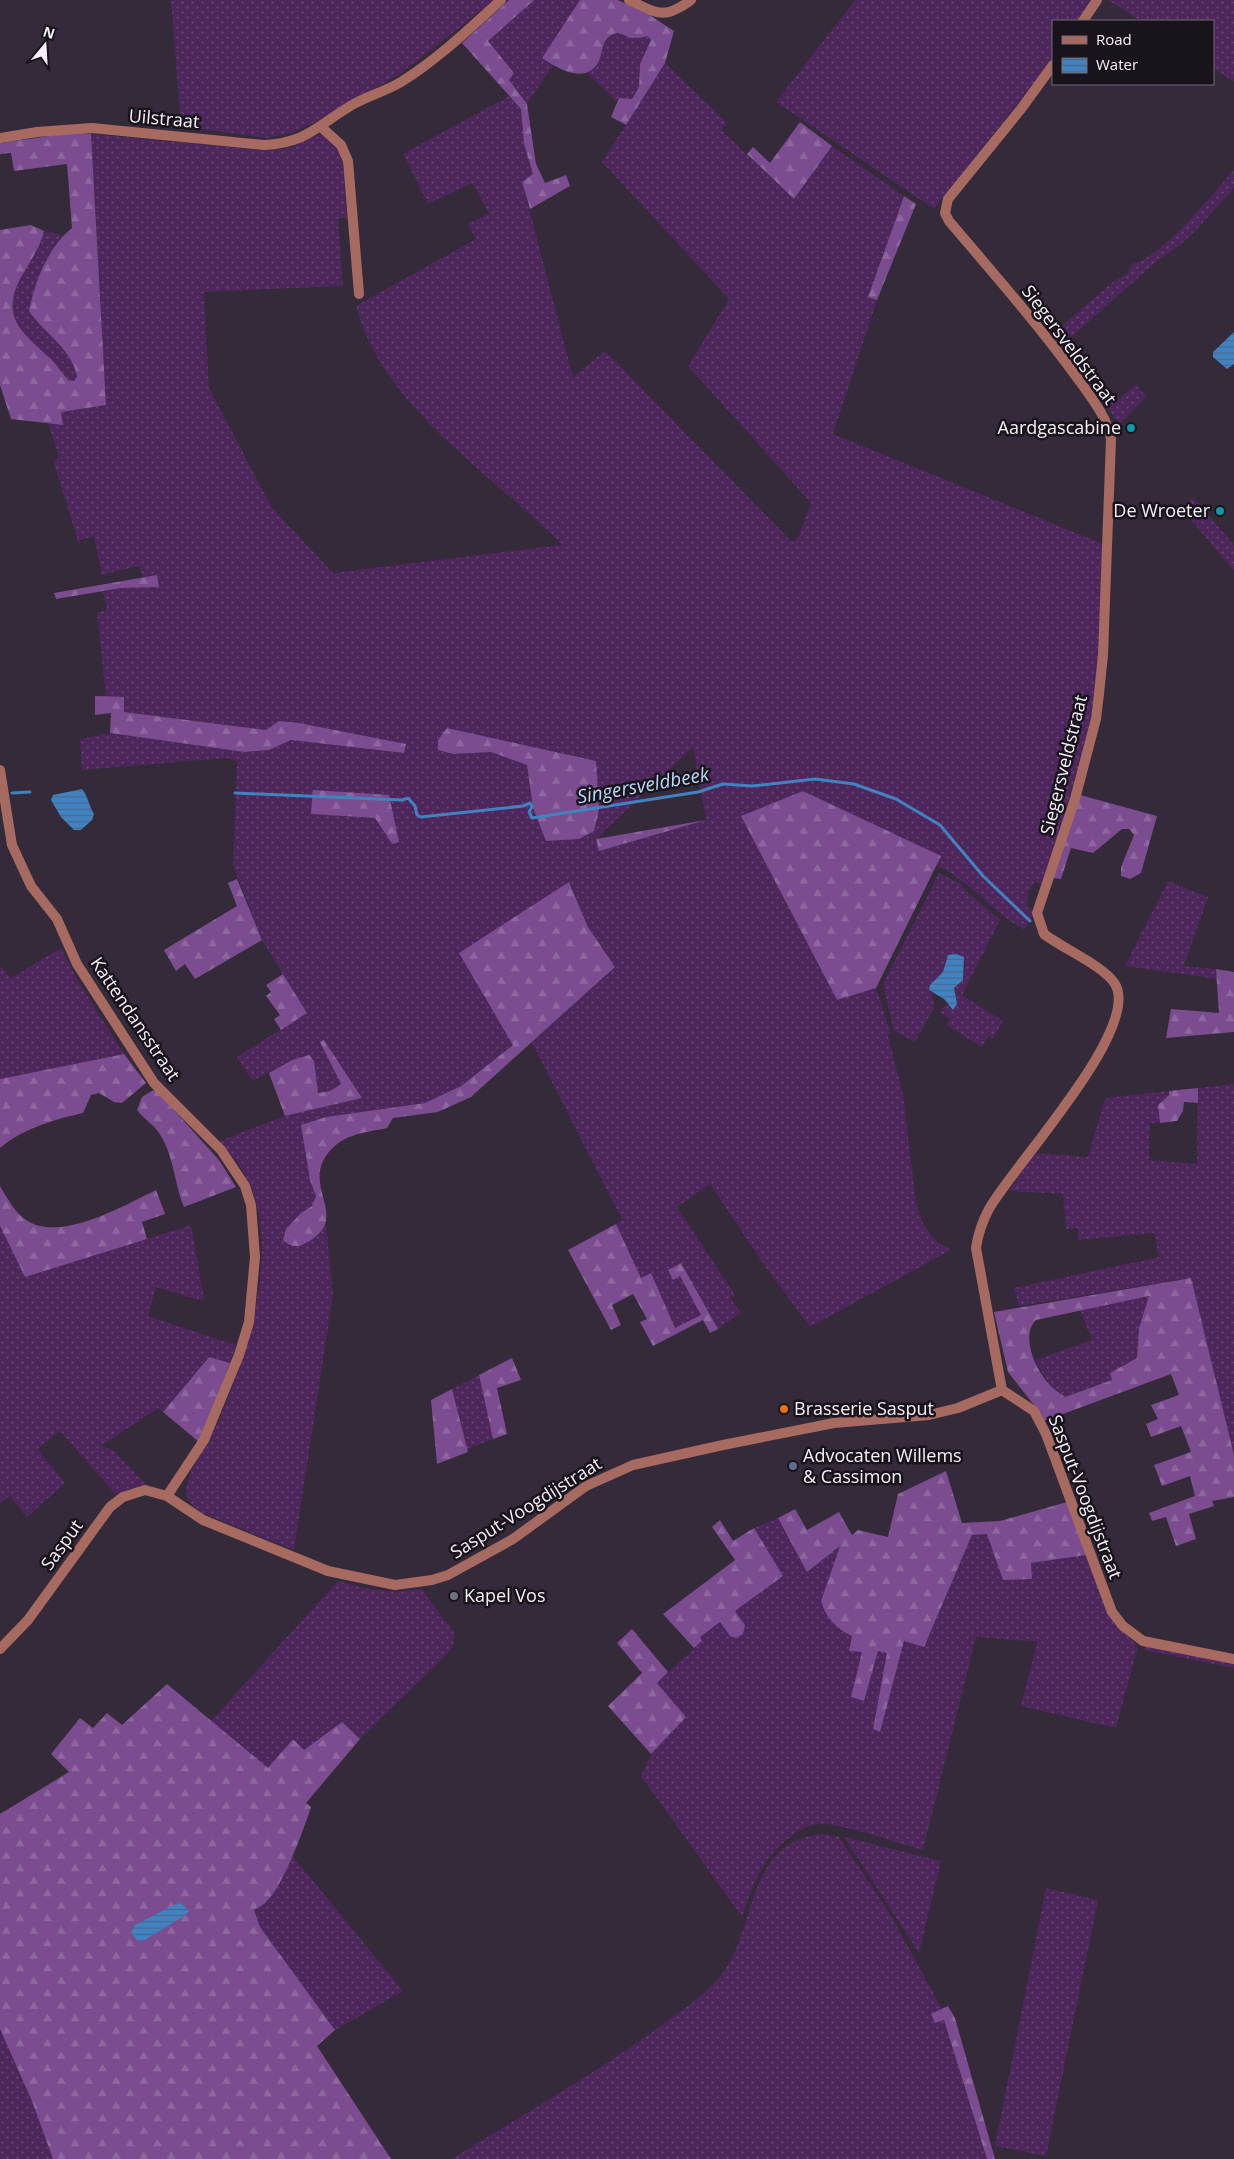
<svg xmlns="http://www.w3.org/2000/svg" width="1234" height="2159" viewBox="0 0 1234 2159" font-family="'Open Sans',sans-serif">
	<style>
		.grass { fill: url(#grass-dots); fill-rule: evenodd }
		.forest { fill: url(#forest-firs); fill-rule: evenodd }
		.water { fill: url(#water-rules) }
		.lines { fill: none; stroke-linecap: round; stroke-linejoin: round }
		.stream { stroke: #4282c0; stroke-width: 3 }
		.minor { stroke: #a66a61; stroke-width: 10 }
		.culture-dot { fill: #0f9aa8; stroke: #19141b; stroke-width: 2 }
		.food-dot { fill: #e8710a; stroke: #19141b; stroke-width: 2 }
		.service-dot { fill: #5c6f8a; stroke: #19141b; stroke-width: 2 }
		.worship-dot { fill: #6b7280; stroke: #19141b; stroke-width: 2 }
		.labels { text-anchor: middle; stroke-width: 5; stroke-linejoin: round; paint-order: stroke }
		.street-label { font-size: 18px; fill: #f7f0fb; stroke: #19141b }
		.poi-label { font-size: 18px; fill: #f7f0fb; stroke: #19141b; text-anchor: start }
		.water-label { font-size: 19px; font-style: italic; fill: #b8d9fa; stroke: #19141b }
	</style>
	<defs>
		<pattern id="grass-dots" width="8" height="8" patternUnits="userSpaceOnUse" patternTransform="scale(1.25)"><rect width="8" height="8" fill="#4d265c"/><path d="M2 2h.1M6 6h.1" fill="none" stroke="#674674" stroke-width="1.8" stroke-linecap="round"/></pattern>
		<pattern id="forest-firs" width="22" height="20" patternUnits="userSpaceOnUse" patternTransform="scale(1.25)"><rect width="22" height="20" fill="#7b4c8f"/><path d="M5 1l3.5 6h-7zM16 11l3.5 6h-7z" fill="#8e66a0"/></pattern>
		<pattern id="water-rules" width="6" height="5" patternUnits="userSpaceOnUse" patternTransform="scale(1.25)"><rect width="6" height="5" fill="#4282c0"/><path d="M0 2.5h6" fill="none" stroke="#456b91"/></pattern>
	</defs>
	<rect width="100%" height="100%" fill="#342a39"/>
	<!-- grass -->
	<path class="grass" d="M 171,0 L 495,0 L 400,74 L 313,123 L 291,133 L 267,138 L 181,126 Z
		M 534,0 L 580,0 L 543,58 L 553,65 L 527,104 L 509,80 L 487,41 Z
		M 855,0 L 1093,0 L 1079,21 L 1053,21 L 1053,59 L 934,209 L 776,102 Z
		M 1108,0 L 1234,0 L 1234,82 L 1213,68 L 1213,21 L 1141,21 Z
		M 619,33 L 626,36 L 648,36 L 651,40 L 640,64 L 639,86 L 632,99 L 619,98 L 616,101 L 586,72 C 603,63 599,35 619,33 Z
		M 665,63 L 727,123 L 721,130 L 794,199 L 832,146 L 904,196 L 868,296 L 877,300 L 833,434 L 1103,544 C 1101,599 1103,656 1093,710 C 1082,770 1062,828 1042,885 L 1035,881 L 1028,892 L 1027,906 L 1032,911 L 1032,917 L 1024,930 C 992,911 970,881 936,865 L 941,857 L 803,791 L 741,816 L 837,1000 L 876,988 L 891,1034 L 888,1035 L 903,1095 L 916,1203 L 923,1224 L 936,1241 L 951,1250 L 810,1327 L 769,1272 L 710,1184 L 677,1207 L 735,1295 L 730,1298 L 741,1313 L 718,1329 L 681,1263 L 669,1270 L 680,1276 L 701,1315 L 675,1329 L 651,1273 L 641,1278 L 616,1224 L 622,1220 L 532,1043 L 615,967 L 588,927 L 570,882 L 460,953 L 513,1044 L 461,1086 L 425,1103 L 326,1117 L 309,1164 L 310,1180 L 316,1196 L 312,1206 L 301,1213 L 315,1239 L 326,1224 L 333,1294 L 294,1550 L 202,1513 L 192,1505 L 186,1495 C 186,1469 208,1445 218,1422 C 252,1345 297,1205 217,1142 L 285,1116 L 362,1098 L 324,1040 L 321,1042 L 341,1084 L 330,1091 L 318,1093 L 316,1080 L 292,1060 L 252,1081 L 237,1057 L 307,1013 L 262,940 L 233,865 L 237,761 L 227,758 L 82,770 L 80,739 L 110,733 L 244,752 L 269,750 L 291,740 L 404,753 L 279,722 L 266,730 L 124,712 L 124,697 L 106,697 L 97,613 L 107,609 L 103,592 L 121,588 L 159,587 L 157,575 L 143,577 L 139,566 L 102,575 L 94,536 L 78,541 L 53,460 L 59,458 L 48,423 L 63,425 L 61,412 L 106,405 L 91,134 L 260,150 C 271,150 282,150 293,147 C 304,143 314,132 327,135 L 339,150 L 343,166 L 347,218 L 338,218 L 343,286 L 204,292 L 209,388 L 272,508 L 333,573 L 562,545 C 550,531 534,519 520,506 C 457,449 379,392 356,306 L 476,239 L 468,224 L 489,213 L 472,183 L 428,204 L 403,154 L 509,96 L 521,109 L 524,144 L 533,174 L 522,182 L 573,377 L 605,351 L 792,542 L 798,538 L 811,503 L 688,366 L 729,299 L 602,162 ZM 438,740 L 596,761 L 563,840 L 546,841 L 527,765 L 491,752 L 453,754 L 438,750 ZM 693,747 L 706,820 L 599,850 L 596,839 ZM 389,795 L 392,844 L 375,818 L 311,814 Z
		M 1234,170 L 1234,188 C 1211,212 1189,243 1159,259 L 1068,340 L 1115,402 L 1136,385 L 1146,396 L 1120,424 L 1050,336 L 1113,282 L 1128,273 L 1132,264 C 1165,255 1210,196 1234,170 Z
		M 44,231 L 63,235 C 45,254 34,286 29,311 C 47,331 72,349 77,376 L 75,381 L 68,380 C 62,373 57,365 51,359 C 24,334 0,319 20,279 C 27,267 42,244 44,231 Z
		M 1193,497 L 1234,545 L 1234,571 L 1182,509 Z
		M 939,873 L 961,884 L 967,892 L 1000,920 L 962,995 L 1003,1021 L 993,1039 L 988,1036 L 982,1047 L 946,1025 L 950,1019 L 940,1012 L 946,1004 L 953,1010 L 954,988 L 963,980 L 965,963 L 948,955 L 943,972 L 929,990 L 932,993 L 934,1008 L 915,1042 L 894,1031 L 883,984 Z
		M 1168,881 L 1208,897 L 1184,966 L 1216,969 L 1217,979 L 1125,966 Z
		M 61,948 L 78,981 L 124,1054 L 0,1079 L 0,966 L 11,978 Z
		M 1234,1084 L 1234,1455 L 1190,1278 L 1019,1306 L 1014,1288 L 1159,1257 L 1154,1233 L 1078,1240 L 1078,1228 L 1066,1229 L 1063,1194 L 1009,1191 L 1035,1153 L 1088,1157 L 1105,1098 L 1169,1091 L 1169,1095 L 1158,1105 L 1160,1123 L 1150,1123 L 1149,1160 L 1197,1164 L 1198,1088 Z
		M 191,1225 L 204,1299 L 198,1300 L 156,1287 L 148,1316 L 236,1345 L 230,1363 L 208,1357 L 163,1412 L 158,1408 L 101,1446 L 113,1450 L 148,1487 L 129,1489 L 116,1495 L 60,1431 L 38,1449 L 65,1483 L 27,1517 L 10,1496 L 0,1503 L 0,1226 L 25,1277 Z
		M 1149,1296 L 1139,1328 L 1137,1358 L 1110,1373 L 1112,1380 L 1065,1397 L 1049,1385 L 1035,1360 L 1092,1340 L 1080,1310 Z
		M 479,1375 L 493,1439 L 467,1449 L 452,1389 Z
		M 778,1518 L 807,1572 L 840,1546 L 821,1601 L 828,1617 L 839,1630 L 852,1636 L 863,1652 L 864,1701 L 878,1651 L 888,1653 L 873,1729 L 880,1731 L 904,1641 L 924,1647 L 972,1535 L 987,1534 L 1031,1563 L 1086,1555 L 1109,1616 L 1136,1645 L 1137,1650 L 1116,1728 L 1021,1706 L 1037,1642 L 976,1637 L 923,1850 C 892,1842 857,1828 826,1824 C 814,1823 803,1828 794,1834 C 763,1856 753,1883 742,1917 L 641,1776 L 651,1754 L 686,1717 L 657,1683 L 702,1641 L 699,1637 L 720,1622 L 745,1625 L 735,1611 L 782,1576 L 754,1528 Z
		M 338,1581 C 366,1589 392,1595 421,1589 L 455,1634 L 453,1645 L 447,1654 L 360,1739 L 342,1722 L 304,1750 L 293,1739 L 268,1769 L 211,1721 Z
		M 1145,1646 L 1234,1663 L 1234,1668 L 1144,1650 Z
		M 824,1834 L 839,1837 L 893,1919 L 942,2009 L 932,2014 L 944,2020 L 987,2159 L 452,2159 C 522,2115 595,2074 662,2025 C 683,2009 706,1995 722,1974 C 759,1925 744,1841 824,1834 Z
		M 844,1837 L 941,1861 L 919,1953 Z
		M 292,1855 L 403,1991 L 335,2030 L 260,1927 L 254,1910 L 268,1901 Z
		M 1046,1888 L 1098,1900 L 1046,2156 L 995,2146 Z
		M 0,2029 L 32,2101 L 53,2159 L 0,2159 Z"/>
	<!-- forest -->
	<path class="forest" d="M 509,0 L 534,0 L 488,41 L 514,73 L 509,80 L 527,104 L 536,164 L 545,183 L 566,175 L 570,186 L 530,209 L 522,182 L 533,174 L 524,144 L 521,109 L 462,43 Z
		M 580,0 L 618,0 L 651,16 L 674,31 L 665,63 L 626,125 L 611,117 L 619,98 L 632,99 L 639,87 L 640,64 L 651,40 L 648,36 C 643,37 637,38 632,38 C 626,37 620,31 614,34 C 601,38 603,54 598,63 C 584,85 557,68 542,58 Z
		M 800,122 L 832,146 L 794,199 L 747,154 L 753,147 L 770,163 Z
		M 71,133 L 91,134 L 106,405 L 61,412 L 63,425 L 11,419 L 0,385 L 0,230 L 31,225 L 44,231 C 42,244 27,267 20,279 C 0,319 24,334 51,359 C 57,365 62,373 68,380 L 74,381 L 77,376 C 71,348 45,334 29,311 C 35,281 48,247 72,228 L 67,164 L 14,171 L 11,153 L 0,154 L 0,143 Z
		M 904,196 L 916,204 L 877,300 L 868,297 Z
		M 157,575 L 159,587 L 121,588 L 56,599 L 54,593 Z
		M 95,696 L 124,697 L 124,712 L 266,730 L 279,721 L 299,723 L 406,744 L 404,753 L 291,740 L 269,750 L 244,752 L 110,733 L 111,713 L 95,715 Z
		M 447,728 L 596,761 L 599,809 L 594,831 L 579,839 L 546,841 L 533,808 L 527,765 L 491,752 L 453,754 L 438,750 L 438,740 Z
		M 313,790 L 389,795 L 399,842 L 392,844 L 375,818 L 311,814 Z
		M 803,791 L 941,856 L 876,988 L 837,1000 L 741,816 Z
		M 1080,795 L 1157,816 L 1141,873 L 1130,879 L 1121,876 L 1121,867 L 1134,835 L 1129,829 L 1122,829 L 1093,853 L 1071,848 L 1061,879 L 1053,878 Z
		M 706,820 L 599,851 L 596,839 Z
		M 237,879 L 262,940 L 195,979 L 185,964 L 176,971 L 164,950 L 237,906 L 228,883 Z
		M 569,882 L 588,927 L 615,967 L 471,1097 L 438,1112 L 393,1118 L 387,1128 C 363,1133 341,1134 326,1156 C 303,1189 353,1220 304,1244 C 297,1248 289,1246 283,1240 L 286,1229 L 301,1213 L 312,1206 L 316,1196 L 310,1180 L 301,1125 L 326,1117 L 425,1103 L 461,1086 L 513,1045 L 459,953 Z
		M 1216,969 L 1234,972 L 1234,1032 L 1166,1038 L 1171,1009 L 1219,1013 Z
		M 283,974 L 307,1013 L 281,1030 L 274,1019 L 280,1015 L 266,996 L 271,992 L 266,985 Z
		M 324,1040 L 362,1098 L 285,1116 L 269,1073 L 292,1060 L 309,1055 L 314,1061 L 318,1093 L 330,1091 L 341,1084 L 320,1042 Z
		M 124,1054 L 146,1083 L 122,1103 L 114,1102 L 99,1093 L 91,1095 L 83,1113 C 53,1120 24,1128 0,1148 L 0,1079 Z
		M 1198,1088 L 1198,1103 L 1184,1102 L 1183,1111 L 1177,1121 L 1160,1123 L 1158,1105 L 1169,1095 L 1169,1091 Z
		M 155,1089 L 219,1160 L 236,1187 L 184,1207 C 174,1183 174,1155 159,1133 C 153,1124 143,1118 137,1110 L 142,1097 Z
		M 0,1186 C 6,1196 13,1209 22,1217 C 56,1246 123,1206 156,1190 L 165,1214 L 142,1222 L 147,1239 L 25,1277 L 0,1226 Z
		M 616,1224 L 641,1278 L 651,1273 L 675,1328 L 701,1315 L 680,1276 L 673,1280 L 668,1270 L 681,1263 L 718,1329 L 710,1333 L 703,1320 L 653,1346 L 640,1322 L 647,1319 L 633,1294 L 612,1305 L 621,1325 L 611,1330 L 568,1250 Z
		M 1191,1278 L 1234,1455 L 1234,1497 L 1212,1501 L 1214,1506 L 1189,1514 L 1196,1539 L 1176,1546 L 1166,1517 L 1152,1521 L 1149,1513 L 1195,1496 L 1190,1476 L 1162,1486 L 1154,1465 L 1191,1452 L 1181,1426 L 1151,1437 L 1146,1424 L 1158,1419 L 1151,1405 L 1179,1395 L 1171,1374 L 1044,1421 L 1034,1405 L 1008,1372 L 994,1312 ZM 1149,1296 L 1139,1328 L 1137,1358 L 1110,1373 L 1112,1380 L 1065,1397 C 1060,1393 1053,1389 1049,1384 C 1036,1370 1020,1336 1036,1320 Z
		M 209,1357 L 230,1363 L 199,1442 L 163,1412 Z
		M 512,1358 L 521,1380 L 497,1388 L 507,1434 L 493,1439 L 479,1375 Z
		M 452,1389 L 468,1452 L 437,1464 L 431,1400 Z
		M 946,1471 L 962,1523 L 1000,1521 L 1067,1502 L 1086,1555 L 1031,1563 L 1032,1579 L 1003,1580 L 987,1534 L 972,1535 L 924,1647 L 904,1641 L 880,1732 L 873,1729 L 887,1653 L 878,1651 L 864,1701 L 851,1697 L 862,1652 L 849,1651 L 852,1636 C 836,1629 826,1618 821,1601 L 840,1546 L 807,1572 L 778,1518 L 795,1509 L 807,1530 L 839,1512 L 852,1535 L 858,1530 L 888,1537 L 898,1494 Z
		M 720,1520 L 733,1541 L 754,1528 L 783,1576 L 735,1611 L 745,1625 L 743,1634 L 736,1638 L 730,1636 L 720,1622 L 700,1637 L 702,1641 L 694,1648 L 663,1614 L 735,1560 L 712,1527 Z
		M 632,1629 L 668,1672 L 657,1683 L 686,1717 L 651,1754 L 608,1706 L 642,1673 L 617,1643 Z
		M 167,1684 L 268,1768 L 293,1739 L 304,1750 L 342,1722 L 360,1739 L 306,1803 L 311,1807 C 304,1829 283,1886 267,1901 C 264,1905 258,1907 254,1910 L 260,1927 L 335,2030 L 317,2046 L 391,2159 L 53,2159 L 32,2101 L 0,2029 L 0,1814 L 69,1772 L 51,1754 L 80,1718 L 93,1728 L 107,1713 L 122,1725 Z
		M 948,2006 L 955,2018 L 995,2159 L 987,2159 L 944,2020 L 935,2023 L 931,2014 Z"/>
	<!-- water -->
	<path class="water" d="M 1234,332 L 1234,364 L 1227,369 L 1213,357 L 1213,352 Z
		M 82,789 C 88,796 89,806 94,814 L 92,820 L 81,830 L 74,830 L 61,817 L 51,800 L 53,795 Z
		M 956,954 L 964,957 L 963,980 L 954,988 L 957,1004 L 953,1010 L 944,999 L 929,990 L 930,985 L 943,972 L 948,955 Z
		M 180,1902 L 189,1911 L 186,1915 L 143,1941 L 138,1941 L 131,1933 L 135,1925 Z"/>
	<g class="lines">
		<!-- stream -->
		<path class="stream" d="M 12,793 L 30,792
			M 235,793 L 402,800 L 408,798 L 415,806 L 417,815 L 421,817 L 523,806 L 530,803 L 532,807 L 529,812 L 532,818 L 698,792 L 723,784 L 752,786 L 815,779 L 854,784 L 896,799 L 940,825 L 983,876 L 1030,921"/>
		<!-- minor -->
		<path class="minor" d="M 629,0 C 658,14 664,20 691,0
			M 1083,21 L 1097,0
			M 320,126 L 341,145 L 348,161 L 359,294
			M 0,138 L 37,132 L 92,128 L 264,145 C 307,143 318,125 352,105 C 368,96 386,91 401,82 C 437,60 470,28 501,0
			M 0,770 L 12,845 L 31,886 L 57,919 L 77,964 L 154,1083 L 221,1150 L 245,1186 L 251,1205 L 255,1257 L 249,1322 L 239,1355 L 204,1440 L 167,1496
			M 1002,1390 L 976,1248 C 978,1234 982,1222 989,1209 C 1012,1167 1142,1029 1115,984 C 1104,966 1062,948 1044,934 L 1037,913 L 1075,799 L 1096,719 L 1099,694 L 1103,655 L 1111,439 C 1107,417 1091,397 1078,379 C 1038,324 993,273 949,221 L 945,213 L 948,199 L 1021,109 L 1053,65
			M 1002,1390 L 1034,1411 L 1046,1434 L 1112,1612 L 1123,1626 L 1143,1641 L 1234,1659
			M 0,1649 L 28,1620 L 110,1507 L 123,1497 L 145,1490 L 167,1496 L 203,1520 L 328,1571 L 395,1585 L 432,1580 L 448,1575 L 513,1539 L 586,1486 L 633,1465 L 723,1445 L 834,1423 L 929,1415 L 958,1408 L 1002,1390"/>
	</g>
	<!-- markers -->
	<g class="culture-dot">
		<circle cx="1131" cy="428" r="5"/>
		<circle cx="1220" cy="511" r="5"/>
	</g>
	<circle class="food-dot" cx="784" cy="1409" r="5"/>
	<circle class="service-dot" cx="793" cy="1466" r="5"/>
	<circle class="worship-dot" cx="454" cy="1596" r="5"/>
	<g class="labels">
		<!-- street labels -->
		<g class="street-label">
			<text transform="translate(164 119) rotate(5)" y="6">Uilstraat</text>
			<text transform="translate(1069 345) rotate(53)" y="6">Siegersveldstraat</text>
			<text transform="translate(1064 765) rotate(-76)" y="6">Siegersveldstraat</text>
			<text transform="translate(135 1019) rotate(56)" y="6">Kattendansstraat</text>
			<text transform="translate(1085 1497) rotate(69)" y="6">Sasput-Voogdijstraat</text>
			<text transform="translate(526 1508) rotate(-32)" y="6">Sasput-Voogdijstraat</text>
			<text transform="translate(62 1545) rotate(-54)" y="6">Sasput</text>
		</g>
		<!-- poi labels -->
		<g class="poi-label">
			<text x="1121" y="434" text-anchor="end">Aardgascabine</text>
			<text x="1210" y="517" text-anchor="end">De Wroeter</text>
			<text x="794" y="1415">Brasserie Sasput</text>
			<text x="803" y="1462">Advocaten Willems<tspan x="803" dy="21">&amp; Cassimon</tspan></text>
			<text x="464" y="1602">Kapel Vos</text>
		</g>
		<!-- water labels -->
		<g class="water-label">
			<text transform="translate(643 785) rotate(-10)" y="7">Singersveldbeek</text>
		</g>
	</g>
	<!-- legend -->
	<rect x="1052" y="20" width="162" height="65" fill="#19141b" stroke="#726c75"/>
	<rect x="1062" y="36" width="25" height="8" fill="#a66a61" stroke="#726c75"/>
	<text x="1096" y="45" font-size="15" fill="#f7f0fb">Road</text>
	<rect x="1062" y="58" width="25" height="15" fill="url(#water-rules)" stroke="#726c75"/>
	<text x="1096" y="70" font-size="15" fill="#f7f0fb">Water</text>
	<!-- north arrow -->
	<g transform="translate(45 45) rotate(18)" stroke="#19141b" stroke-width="4" paint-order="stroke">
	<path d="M0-4L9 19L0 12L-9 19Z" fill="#f7f0fb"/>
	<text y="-8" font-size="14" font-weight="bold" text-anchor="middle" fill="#f7f0fb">N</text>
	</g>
</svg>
